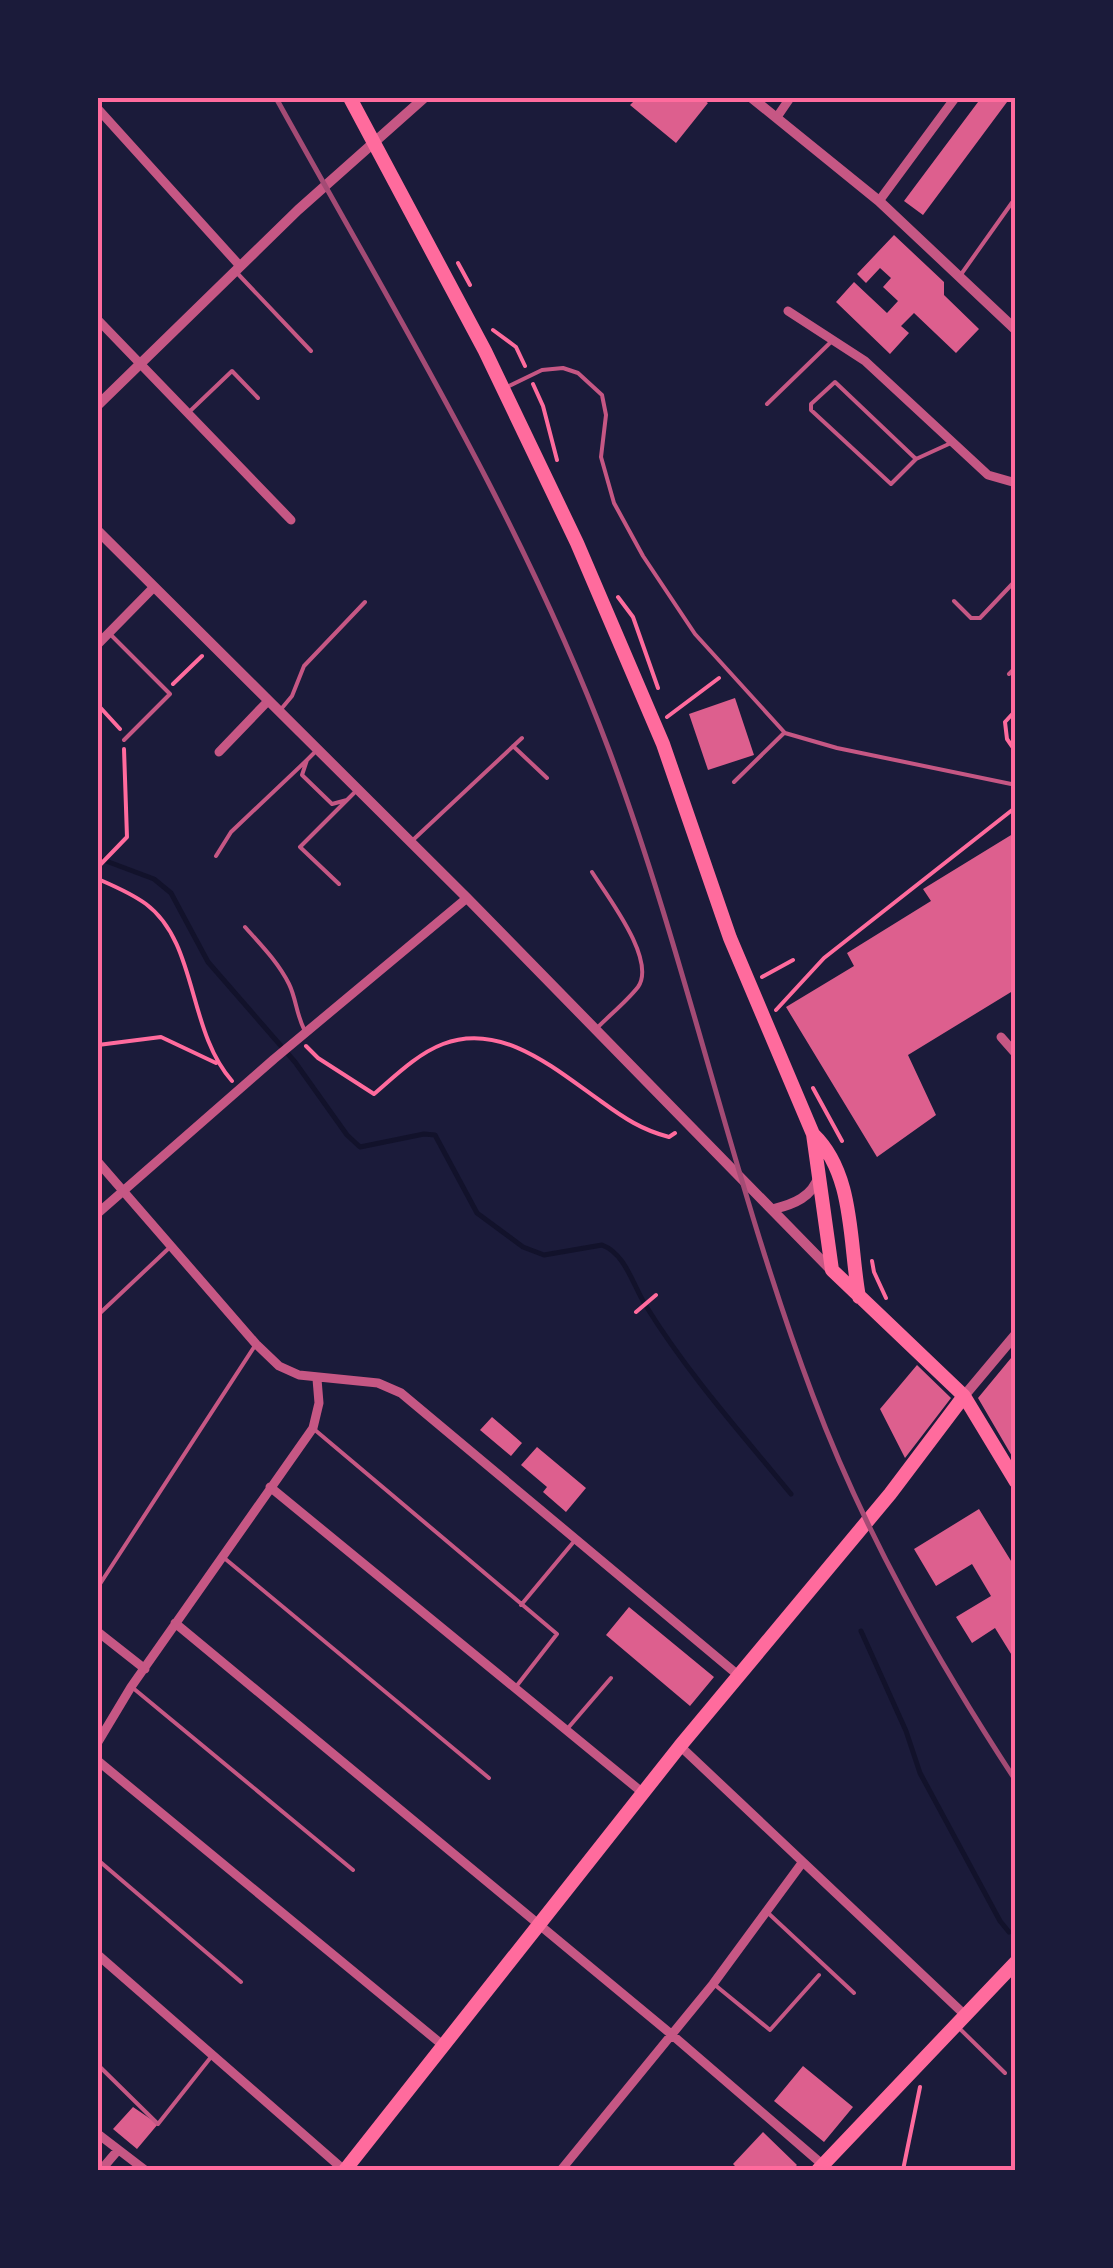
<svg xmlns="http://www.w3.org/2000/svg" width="1113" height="2268" viewBox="0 0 1113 2268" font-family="'Golos Text',sans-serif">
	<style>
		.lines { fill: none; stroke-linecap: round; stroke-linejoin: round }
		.stream { stroke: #12122b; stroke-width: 5 }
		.building { fill: #dd5f8e }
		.path { stroke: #ff6b9d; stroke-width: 4 }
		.service { stroke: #c65784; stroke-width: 4 }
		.minor { stroke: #c65784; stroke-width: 9 }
		.tertiary { stroke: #c65784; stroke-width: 10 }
		.primary { stroke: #ff6b9d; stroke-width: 14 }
		.rail { stroke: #a44b75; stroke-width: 5 }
		.neatline { fill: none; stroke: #ff6b9d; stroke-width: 4 }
	</style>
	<rect width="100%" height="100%" fill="#1b1b3a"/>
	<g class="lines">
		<!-- stream -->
		<path class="stream" d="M 98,858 L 154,879 L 171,893 L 208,962 L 295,1062 L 347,1135 L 360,1147 L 424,1134 L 435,1135 L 477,1213 L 523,1247 L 544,1255 L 602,1245 C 626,1254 633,1286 646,1306 C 688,1374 741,1433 791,1494
			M 861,1631 L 906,1731 L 920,1773 L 1000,1921 L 1009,1932"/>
	</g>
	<!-- building -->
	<path class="building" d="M 637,98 L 701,98 L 708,103 L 676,143 L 630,105 Z
		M 981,98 L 1010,98 L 923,215 L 904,201 Z
		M 894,235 L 944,282 L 944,295 L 979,329 L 956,353 L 914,313 L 901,326 L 909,333 L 890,354 L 836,302 L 854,282 L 887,313 L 898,301 L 883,287 L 891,278 L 880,268 L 866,283 L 857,274 Z
		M 735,698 L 754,755 L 708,770 L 689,714 Z
		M 1016,832 L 1016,989 L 908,1055 L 936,1115 L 877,1157 L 786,1007 L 854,966 L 847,953 L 931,901 L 923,889 Z
		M 1016,1352 L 1016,1463 L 978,1398 Z
		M 917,1365 L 951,1398 L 905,1458 L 880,1409 Z
		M 492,1417 L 522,1443 L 511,1456 L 480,1430 Z
		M 537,1447 L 586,1488 L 566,1512 L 543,1492 L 547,1487 L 521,1465 Z
		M 979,1509 L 1016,1569 L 1016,1662 L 995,1628 L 972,1643 L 956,1617 L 991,1596 L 972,1564 L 936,1586 L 914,1549 Z
		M 629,1607 L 714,1677 L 690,1706 L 606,1635 Z
		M 803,2066 L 853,2107 L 824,2142 L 774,2101 Z
		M 133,2107 L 158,2124 L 137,2149 L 113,2129 Z
		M 763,2132 L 797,2165 L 792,2170 L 739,2170 L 733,2164 Z"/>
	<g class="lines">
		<!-- path -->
		<path class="path" d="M 458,263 L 470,285
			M 493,330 L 516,347 L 525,366
			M 533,384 L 543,406 L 557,460
			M 618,597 L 633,617 L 658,688
			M 173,684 L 202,656
			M 98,705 L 120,729
			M 1016,710 L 1005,722 L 1007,739 L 1016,752
			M 667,717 L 719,678
			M 98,867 L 127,837 L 124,749
			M 98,879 C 114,886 131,893 146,904 C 198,943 187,1030 232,1081
			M 762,977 L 793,960
			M 776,1010 L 824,958 L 1016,807
			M 98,1045 L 161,1037 L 216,1063
			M 306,1046 L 318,1058 L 374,1094 C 395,1076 417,1054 443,1044 C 502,1021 556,1070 602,1102 C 624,1118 642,1130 669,1137 L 675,1133
			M 813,1088 L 842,1141
			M 872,1261 L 874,1272 L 886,1298
			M 636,1312 L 656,1295
			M 903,2170 L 920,2087"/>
		<!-- service -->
		<path class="service" d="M 962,273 L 1016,197
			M 238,274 L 311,351
			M 507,387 L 542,370 L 563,368 L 578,373 L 602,395 L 606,415 L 601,457 L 614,503 L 643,556 L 695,634 L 785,733 L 837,748 L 1016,785
			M 767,404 L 833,340
			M 188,413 L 232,371 L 258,398
			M 916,459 L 835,382 L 811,404 L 811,410 L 891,484 L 916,459 L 951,443
			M 954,601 L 971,618 L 980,618 L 1016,580
			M 110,634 L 170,694 L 124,740
			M 1009,674 L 1016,667
			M 282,708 L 292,696 L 304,666 L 365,602
			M 513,746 L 547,778
			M 317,750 L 307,760 L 302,775 L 332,804 L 347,800 L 356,791
			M 734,782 L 784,733
			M 414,839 L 522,738
			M 216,856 L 231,832 L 307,760
			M 592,872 C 607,896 657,960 638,987 C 627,1001 611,1014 598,1027
			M 339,884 L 300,847 L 347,800
			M 245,927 C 261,945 278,962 289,984 C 296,998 296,1013 304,1029
			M 98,1315 L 168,1249
			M 315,1430 L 557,1634 L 515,1688
			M 223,1557 L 489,1778
			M 98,1587 L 256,1344
			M 521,1605 L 576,1539
			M 133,1688 L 353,1870
			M 568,1728 L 611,1678
			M 98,1860 L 241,1982
			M 767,1912 L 854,1993
			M 715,1985 L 770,2030 L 819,1975
			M 959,2028 L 1005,2073
			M 98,2065 L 158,2124 L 211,2057"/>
		<!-- minor -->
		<path class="minor" d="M 98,109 L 240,266
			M 777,117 L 790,98
			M 879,201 L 955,98
			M 788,311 L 865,361 L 988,475 L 1016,483
			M 98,320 L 291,520
			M 98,644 L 154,587
			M 219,752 L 268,701
			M 1001,1037 L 1016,1054
			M 98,1162 L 256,1344 L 279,1366 L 299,1375 L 378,1383 L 401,1393 L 738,1675
			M 98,1213 L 274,1059 L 467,898
			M 270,1487 L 643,1793
			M 175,1623 L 671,2034 L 823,2165
			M 98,1632 L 145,1669
			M 98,1742 L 131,1687 L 313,1428 L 319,1403 L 317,1379
			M 680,1746 L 965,2015
			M 98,1761 L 445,2047
			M 98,1955 L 344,2170
			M 98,2134 L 145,2170
			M 101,2170 L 118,2150
			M 561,2170 L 713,1984 L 802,1863"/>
		<!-- tertiary -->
		<path class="tertiary" d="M 752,98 L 879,201 L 1016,330
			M 98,405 L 298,210 L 424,98
			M 98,531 L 467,898 L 831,1270
			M 774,1209 C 794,1204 812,1197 819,1176
			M 964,1396 L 1016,1334"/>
		<!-- primary -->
		<path class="primary" d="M 350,98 L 485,351 L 577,543 L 663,744 L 730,938 L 813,1134 L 832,1270 L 964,1396 L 1016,1482
			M 813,1134 C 855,1174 849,1244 859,1297
			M 345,2170 L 680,1746 L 890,1494 L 964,1396
			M 818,2170 L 1016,1962"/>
		<!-- rail -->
		<path class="rail" d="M 276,98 C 394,311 523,521 609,750 C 688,962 733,1184 813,1396 C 864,1532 936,1659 1016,1781"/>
	</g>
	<!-- border -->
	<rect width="1113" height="2268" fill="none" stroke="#1b1b3a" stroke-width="200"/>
	<rect x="100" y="100" width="913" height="2068" class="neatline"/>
</svg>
